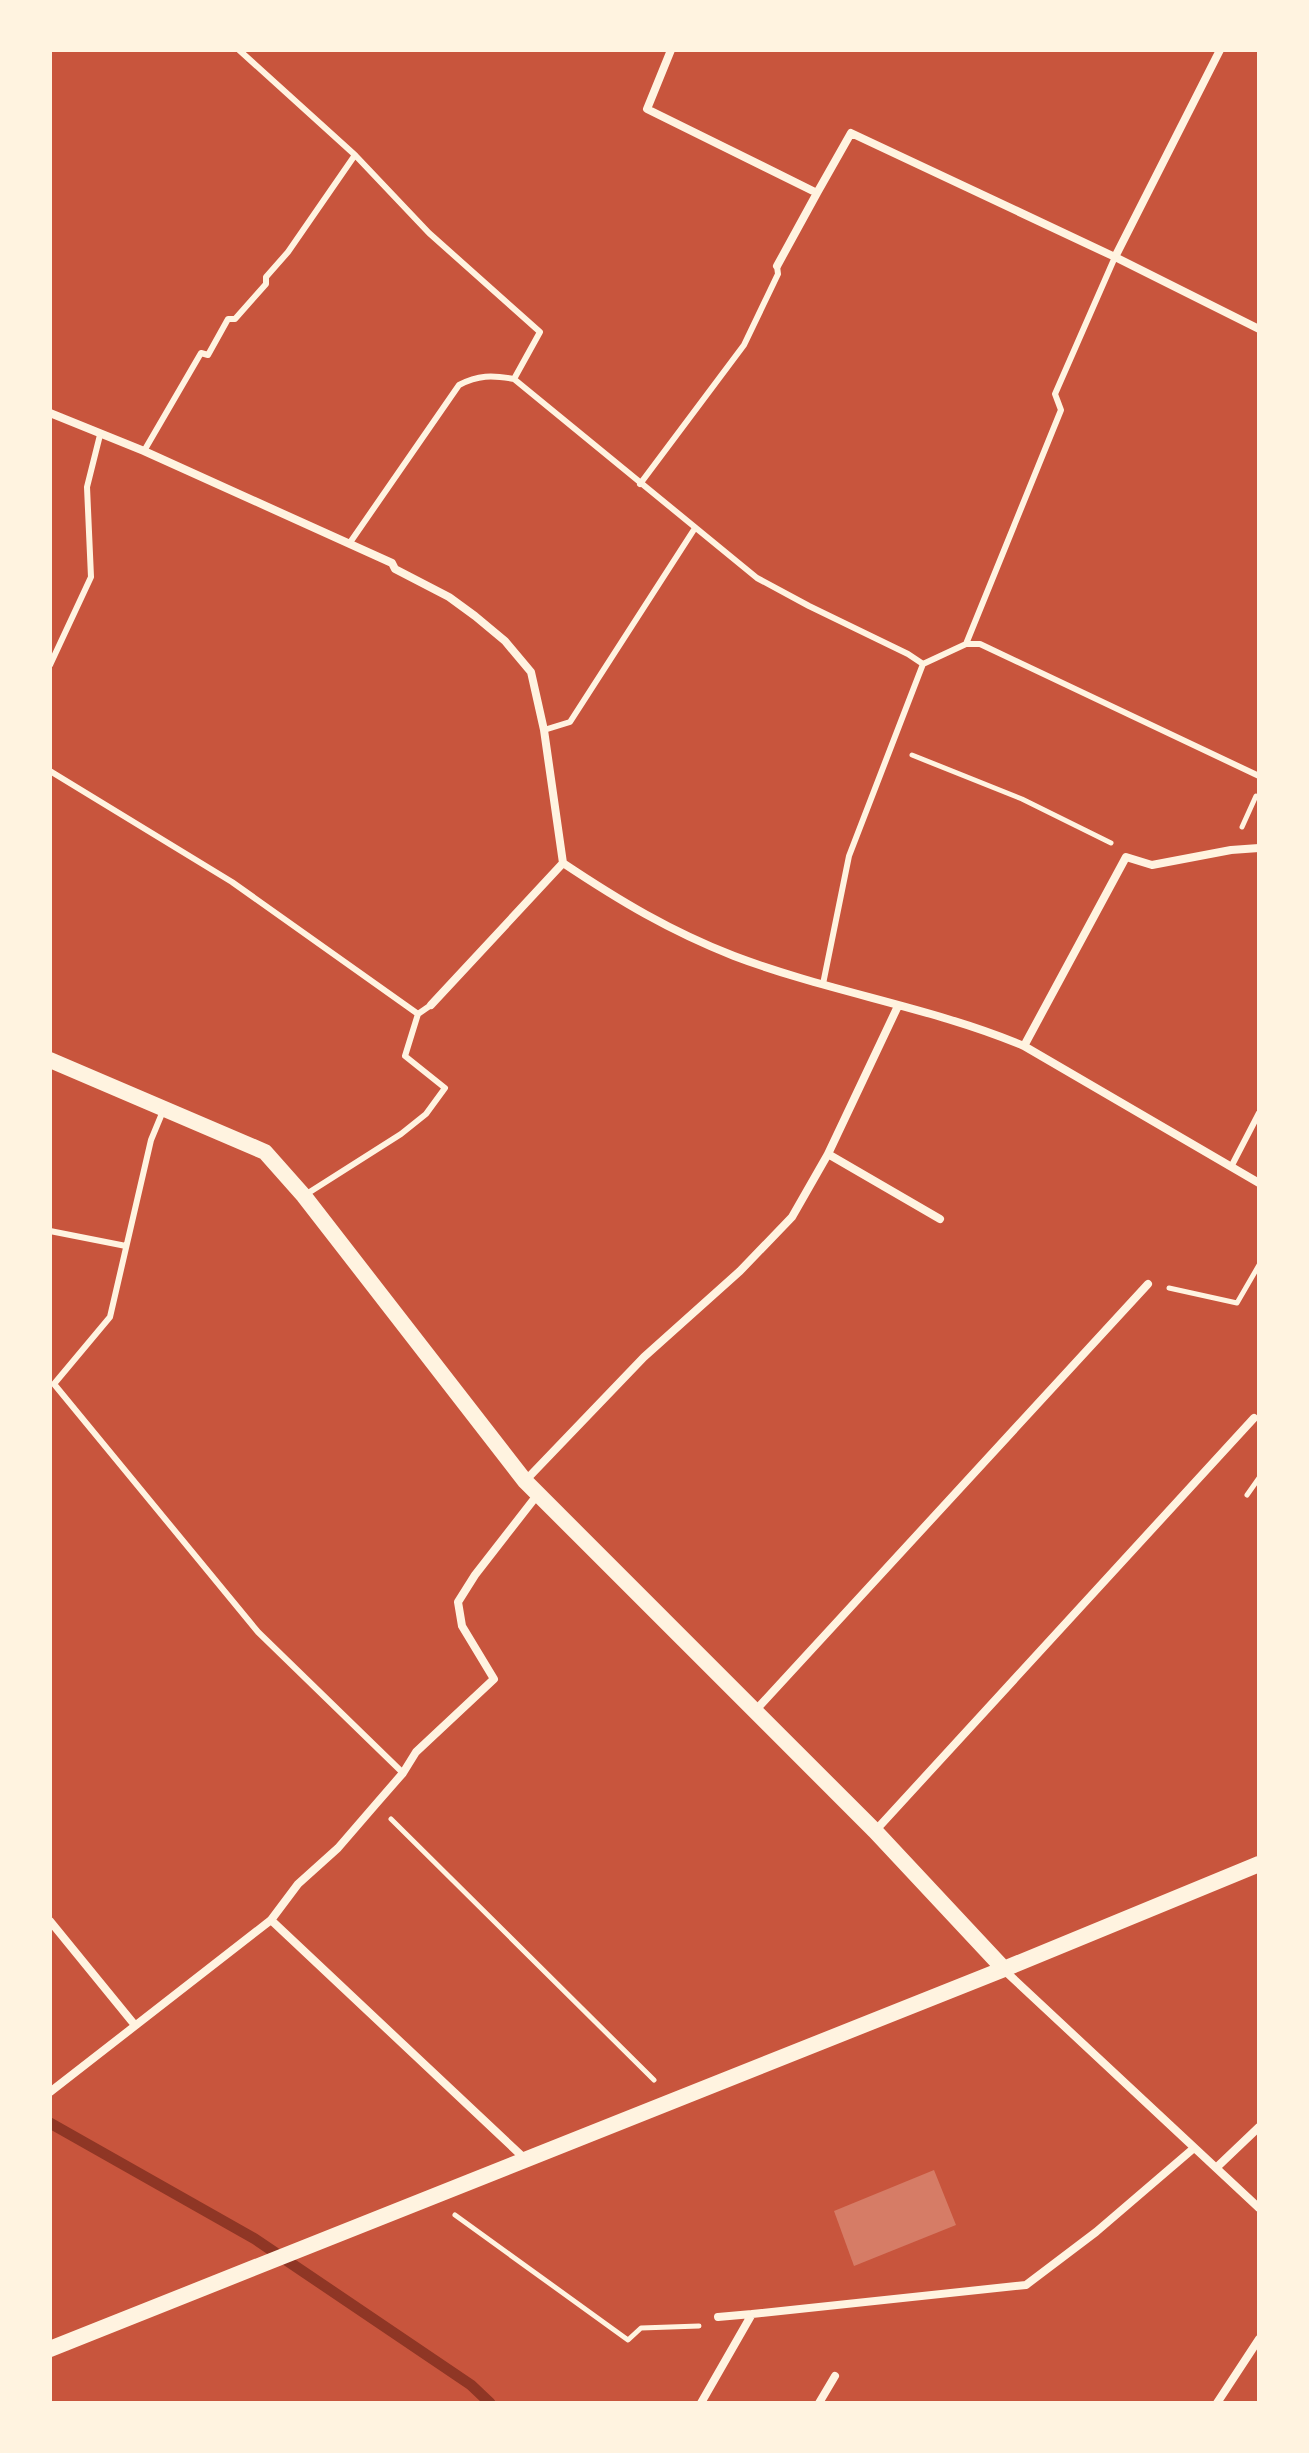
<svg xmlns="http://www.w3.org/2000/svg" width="1309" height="2453" viewBox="0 0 1309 2453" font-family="'Noto Sans',sans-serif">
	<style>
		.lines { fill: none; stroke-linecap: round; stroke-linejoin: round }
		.stream { stroke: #8f3625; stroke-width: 11 }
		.building { fill: #d67c66 }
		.path { stroke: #fff3e0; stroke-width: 5 }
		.service { stroke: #fff3e0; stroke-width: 6 }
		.minor { stroke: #fff3e0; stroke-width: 8 }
		.secondary { stroke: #fff3e0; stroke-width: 16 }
	</style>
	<rect width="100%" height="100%" fill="#c8553d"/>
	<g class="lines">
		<!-- stream -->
		<path class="stream" d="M 50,2123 L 255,2239 L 471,2385 L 490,2403"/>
	</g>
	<!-- building -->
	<path class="building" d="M 934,2170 L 956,2225 L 854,2266 L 834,2211 Z"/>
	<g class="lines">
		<!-- path -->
		<path class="path" d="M 912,755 L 1022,799 L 1111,843
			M 1242,827 L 1256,796
			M 1169,1288 L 1237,1303 L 1259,1265
			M 1247,1495 L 1259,1478
			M 391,1819 L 654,2080
			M 455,2215 L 628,2340 L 641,2328 L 699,2326"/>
		<!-- service -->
		<path class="service" d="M 239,50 L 355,155 L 429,233 L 540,332 L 514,379
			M 144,451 L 201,353 L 208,355 L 228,319 L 235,319 L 266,284 L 266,277 L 288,252 L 355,155
			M 640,484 L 744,345 L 778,274 L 777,266
			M 349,544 L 459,385 C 478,375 492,375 514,379 L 757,578 L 809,606 L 908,654 L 923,664
			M 966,644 L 980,644 L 1259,776
			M 50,665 L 91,577 L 87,487 L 100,435
			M 544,730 L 570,722 L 695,528
			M 50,771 L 232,882 L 418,1014
			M 823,984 L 849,856 L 923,664 L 966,644 L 1061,410 L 1055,394 L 1115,257
			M 163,1111 L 151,1140 L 110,1317 L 54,1384 L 258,1632 L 403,1773
			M 1231,1167 L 1259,1113
			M 305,1195 L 401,1134 L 426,1114 L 445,1088 L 405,1056 L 418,1014 L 431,1005
			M 50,1231 L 126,1246"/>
		<!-- minor -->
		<path class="minor" d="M 671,50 L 647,109 L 817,193 L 851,133 L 1115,257 L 1259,329
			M 1115,257 L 1220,50
			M 777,266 L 817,193
			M 50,413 L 144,451 L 392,563 L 395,569 L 449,597 L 475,616 L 505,641 L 531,672 L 544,730 L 563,863 C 620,901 670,931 734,956 C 829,992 931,1007 1024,1046 L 1259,1183
			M 431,1005 L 563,863
			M 1024,1046 L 1126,857 L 1152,865 L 1231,850 L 1259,848
			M 828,1154 L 940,1219
			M 525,1481 L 644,1357 L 740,1271 L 792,1217 L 828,1154 L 898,1006
			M 755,1711 L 1148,1284
			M 876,1830 L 1254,1418
			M 271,1920 L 524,2158
			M 50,1921 L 134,2024
			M 1004,1970 L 1259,2208
			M 50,2092 L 271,1920 L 298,1884 L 338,1848 L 376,1804 L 403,1773 L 416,1752 L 494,1679 L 462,1626 L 458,1602 L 475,1575 L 538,1494
			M 1216,2168 L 1259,2127
			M 718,2317 L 752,2314
			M 701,2403 L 752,2314 L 1026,2285 L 1096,2232 L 1194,2148
			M 819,2403 L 835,2376
			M 1217,2403 L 1259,2339"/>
		<!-- secondary -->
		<path class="secondary" d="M 50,1060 L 265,1152 L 304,1196 L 525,1481 L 875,1831 L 1004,1969
			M 50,2349 L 1004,1969 L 1259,1864"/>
	</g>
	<!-- border -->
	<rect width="1309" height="2453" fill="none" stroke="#fff3e0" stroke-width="104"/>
</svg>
